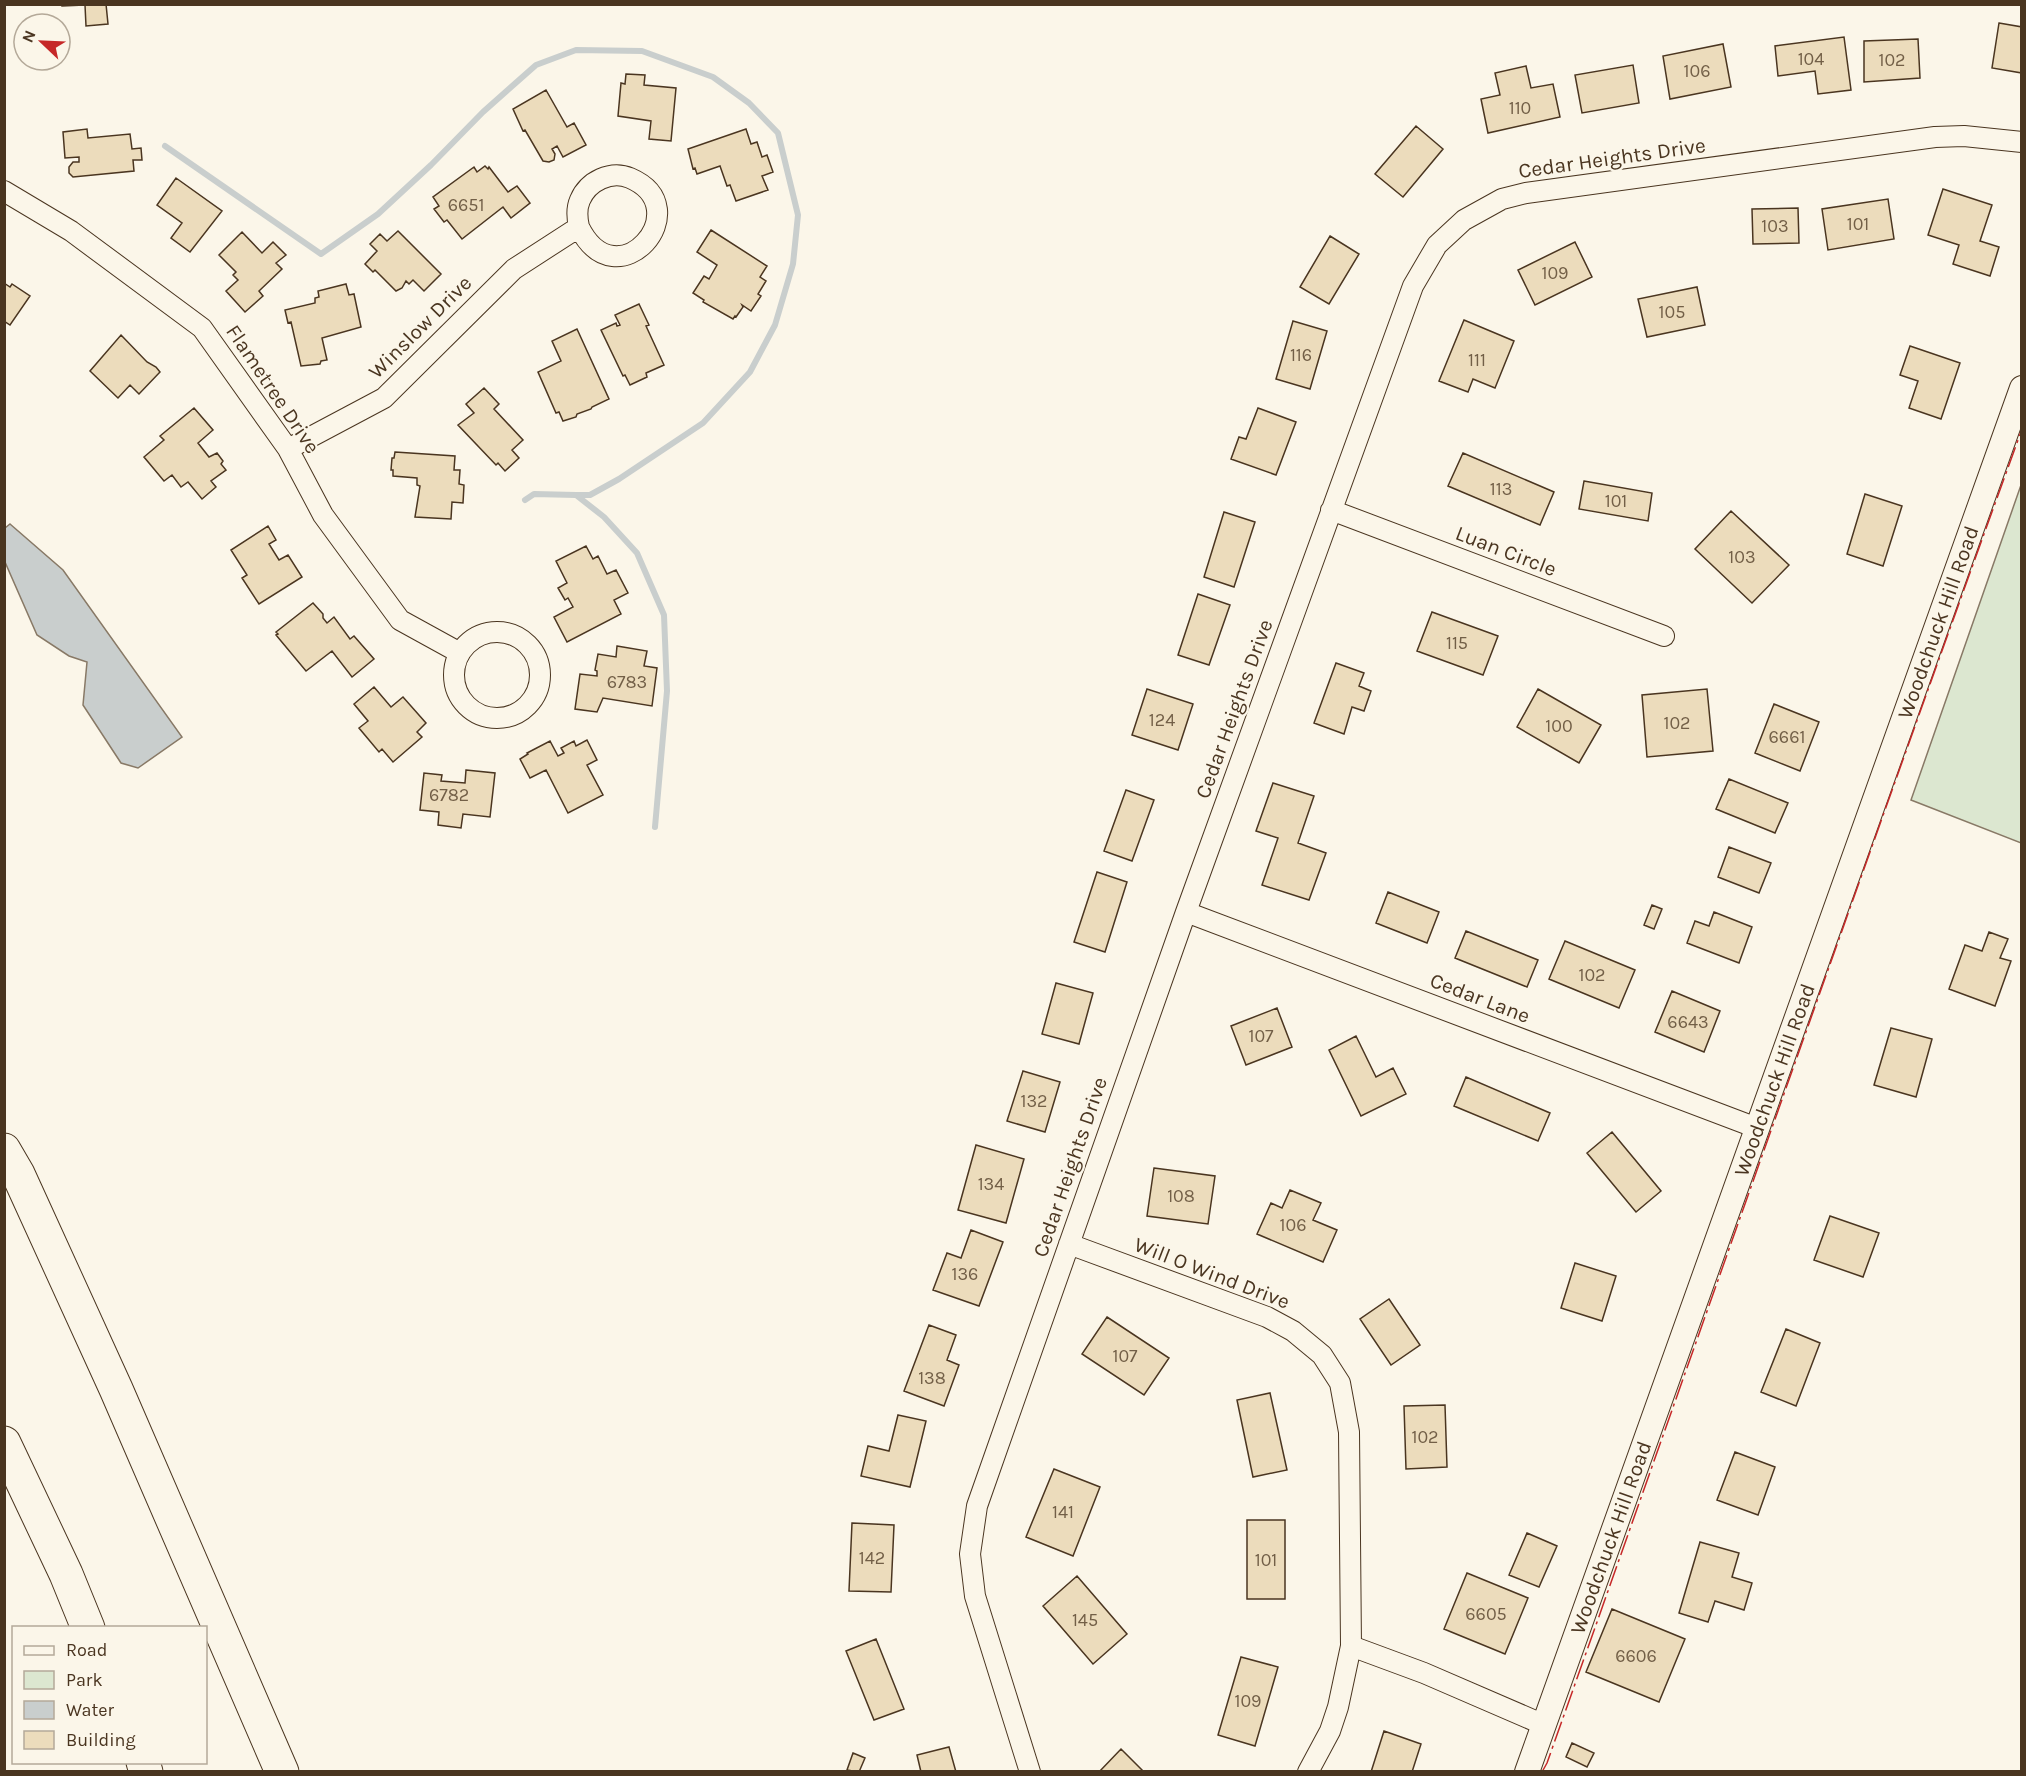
<svg xmlns="http://www.w3.org/2000/svg" width="2026" height="1776" viewBox="0 0 2026 1776" font-family="Karla,sans-serif">
	<style>
		.green { fill: #dce7d0; stroke: #887966; stroke-width: 1.5 }
		.water { fill: #c9cecd; stroke: #887966; stroke-width: 1.5 }
		.lines { fill: none; stroke-linecap: round; stroke-linejoin: round }
		.stream { stroke: #c9cecd; stroke-width: 6 }
		.building { fill: #ecdcbc; stroke: #4a3520; stroke-width: 1.5 }
		.minor-casing { stroke: #4a3520; stroke-width: 22 }
		.tertiary-casing { stroke: #4a3520; stroke-width: 26 }
		.motorway-casing { stroke: #4a3520; stroke-width: 35 }
		.minor { stroke: #fbf6e9; stroke-width: 20 }
		.tertiary { stroke: #fbf6e9; stroke-width: 24 }
		.motorway { stroke: #fbf6e9; stroke-width: 33 }
		.power { stroke: #c62828; stroke-width: 1.5; stroke-dasharray: 21 4.5 3 4.5; stroke-linecap: butt }
		.labels { text-anchor: middle; stroke-width: 4.5; stroke-linejoin: round; paint-order: stroke }
		.number-label { font-size: 18px; fill: #725f47 }
		.street-label { font-size: 21px; fill: #4a3520; stroke: #fbf6e9 }
	</style>
	<rect width="100%" height="100%" fill="#fbf6e9"/>
	<!-- green -->
	<path class="green" d="M 2021,485 L 2021,843 L 1911,800 Z"/>
	<!-- water -->
	<path class="water" d="M 10,524 L 63,570 L 182,737 L 138,768 L 121,763 L 83,705 L 87,662 L 69,656 L 37,635 L 5,562 L 5,528 Z"/>
	<g class="lines">
		<!-- stream -->
		<path class="stream" d="M 165,146 L 321,254 L 378,214 L 431,165 L 483,112 L 536,65 L 576,50 L 642,51 L 713,77 L 749,103 L 778,133 L 798,215 L 793,264 L 775,325 L 750,372 L 703,423 L 619,479 L 590,495 L 576,495
			M 525,500 L 534,494 L 576,495 L 604,517 L 637,553 L 664,615 L 667,691 L 655,827"/>
	</g>
	<!-- building -->
	<path class="building" d="M 62,4 L 106,4 L 108,24 L 86,26 L 85,5 L 62,6 Z
		M 1999,23 L 2022,27 L 2022,73 L 1992,68 Z
		M 1844,37 L 1851,90 L 1818,94 L 1815,71 L 1778,76 L 1775,46 Z
		M 1918,39 L 1920,78 L 1864,82 L 1864,41 Z
		M 1723,44 L 1731,87 L 1670,99 L 1663,56 Z
		M 1633,65 L 1639,103 L 1582,113 L 1575,75 Z
		M 1526,66 L 1531,88 L 1553,84 L 1560,117 L 1488,133 L 1481,99 L 1500,95 L 1495,73 Z
		M 626,74 L 645,75 L 644,85 L 676,88 L 671,141 L 649,139 L 651,121 L 618,116 L 621,83 L 625,84 Z
		M 546,90 L 567,127 L 574,123 L 586,145 L 563,157 L 557,146 L 552,149 L 555,154 L 554,160 L 549,162 L 543,161 L 525,130 L 523,131 L 513,109 Z
		M 1416,126 L 1443,149 L 1403,197 L 1375,174 Z
		M 87,129 L 88,138 L 130,134 L 132,149 L 141,148 L 142,160 L 133,160 L 134,171 L 73,177 L 69,173 L 69,167 L 73,162 L 79,162 L 79,157 L 65,158 L 63,132 Z
		M 746,129 L 751,144 L 757,142 L 762,157 L 767,155 L 773,172 L 762,176 L 768,190 L 736,201 L 730,185 L 727,186 L 720,166 L 697,174 L 695,168 L 693,169 L 688,149 Z
		M 485,166 L 488,169 L 489,167 L 508,192 L 517,186 L 530,203 L 511,218 L 503,207 L 462,239 L 447,220 L 444,222 L 434,209 L 439,206 L 433,197 L 474,167 L 477,172 Z
		M 176,178 L 222,211 L 190,252 L 171,238 L 182,223 L 157,205 Z
		M 1943,189 L 1992,205 L 1980,241 L 1999,247 L 1990,276 L 1953,264 L 1959,245 L 1928,235 Z
		M 1888,199 L 1894,239 L 1828,250 L 1822,209 Z
		M 1798,208 L 1799,243 L 1753,244 L 1752,209 Z
		M 711,230 L 767,266 L 760,277 L 766,281 L 758,294 L 761,296 L 751,311 L 742,305 L 743,307 L 736,317 L 735,316 L 733,319 L 703,302 L 704,300 L 693,293 L 704,276 L 709,279 L 717,265 L 697,252 Z
		M 398,231 L 441,274 L 424,291 L 413,280 L 409,284 L 406,281 L 402,288 L 396,291 L 375,270 L 373,272 L 365,264 L 377,251 L 370,244 L 380,234 L 387,241 Z
		M 242,232 L 262,253 L 273,242 L 286,255 L 276,263 L 282,269 L 259,291 L 263,296 L 245,312 L 226,291 L 238,280 L 233,275 L 236,272 L 219,255 Z
		M 1330,236 L 1359,254 L 1329,304 L 1300,287 Z
		M 1575,242 L 1592,277 L 1535,305 L 1518,270 Z
		M 4,283 L 10,287 L 12,284 L 30,296 L 10,325 L 4,321 Z
		M 346,284 L 349,295 L 354,294 L 361,327 L 322,338 L 327,360 L 321,361 L 320,364 L 301,366 L 291,322 L 288,323 L 285,310 L 315,303 L 315,298 L 319,297 L 318,291 Z
		M 1697,287 L 1705,325 L 1647,337 L 1638,299 Z
		M 639,304 L 649,325 L 646,326 L 664,365 L 646,373 L 647,377 L 630,385 L 625,375 L 623,376 L 601,330 L 616,323 L 617,326 L 620,325 L 615,315 Z
		M 1464,320 L 1514,341 L 1495,388 L 1473,379 L 1468,392 L 1439,381 Z
		M 1293,321 L 1327,331 L 1310,389 L 1276,379 Z
		M 577,329 L 609,399 L 592,407 L 591,409 L 577,414 L 576,417 L 563,421 L 559,412 L 556,413 L 538,372 L 561,361 L 552,341 Z
		M 121,335 L 147,362 L 156,367 L 160,372 L 139,394 L 130,385 L 118,398 L 90,371 Z
		M 1910,346 L 1960,363 L 1941,419 L 1909,408 L 1918,381 L 1900,375 Z
		M 484,388 L 499,404 L 494,409 L 523,440 L 512,450 L 519,458 L 505,471 L 498,463 L 496,465 L 458,425 L 474,413 L 466,404 Z
		M 194,408 L 213,430 L 198,443 L 209,457 L 217,453 L 223,461 L 221,464 L 226,470 L 211,481 L 216,487 L 202,499 L 188,482 L 181,487 L 172,475 L 164,481 L 144,457 L 164,440 L 160,436 Z
		M 1258,408 L 1296,422 L 1276,475 L 1231,459 L 1239,437 L 1246,439 Z
		M 395,452 L 455,456 L 454,470 L 460,470 L 459,484 L 464,485 L 463,503 L 452,502 L 451,519 L 415,517 L 420,486 L 417,485 L 417,478 L 393,476 L 393,470 L 391,470 L 392,458 L 394,458 Z
		M 1463,453 L 1554,492 L 1540,525 L 1448,486 Z
		M 1584,481 L 1652,493 L 1648,521 L 1579,509 Z
		M 1865,494 L 1902,506 L 1883,566 L 1847,554 Z
		M 1731,511 L 1789,565 L 1752,603 L 1695,549 Z
		M 1224,512 L 1255,522 L 1234,587 L 1204,577 Z
		M 268,526 L 276,540 L 269,544 L 279,560 L 288,555 L 302,577 L 259,604 L 242,578 L 247,575 L 231,550 Z
		M 586,546 L 593,559 L 598,556 L 607,574 L 616,570 L 628,593 L 614,600 L 621,614 L 567,642 L 554,617 L 573,607 L 568,598 L 565,600 L 558,588 L 567,583 L 556,561 Z
		M 1198,594 L 1230,605 L 1209,665 L 1178,655 Z
		M 313,603 L 323,614 L 323,618 L 327,623 L 334,617 L 350,639 L 354,636 L 374,659 L 352,677 L 332,651 L 306,671 L 276,635 L 278,634 L 276,632 Z
		M 1432,612 L 1498,636 L 1483,675 L 1417,651 Z
		M 617,646 L 647,651 L 644,666 L 657,668 L 652,706 L 603,698 L 597,712 L 575,709 L 580,674 L 597,676 L 597,671 L 595,670 L 598,654 L 616,657 Z
		M 1336,663 L 1364,673 L 1359,686 L 1371,691 L 1364,711 L 1352,707 L 1344,734 L 1314,723 Z
		M 374,687 L 391,707 L 403,697 L 426,723 L 417,732 L 422,737 L 393,762 L 382,749 L 379,752 L 359,728 L 368,721 L 354,704 Z
		M 1147,689 L 1193,704 L 1178,750 L 1132,735 Z
		M 1538,689 L 1601,725 L 1579,763 L 1517,727 Z
		M 1707,689 L 1713,751 L 1647,757 L 1642,695 Z
		M 1774,704 L 1819,722 L 1800,771 L 1755,753 Z
		M 587,740 L 597,760 L 587,765 L 603,795 L 568,813 L 546,770 L 530,778 L 520,759 L 528,754 L 527,753 L 550,741 L 558,756 L 564,753 L 561,748 L 574,741 L 576,746 Z
		M 466,770 L 495,773 L 490,817 L 463,814 L 461,828 L 438,825 L 439,812 L 420,810 L 424,773 L 442,775 L 441,781 L 465,783 Z
		M 1729,779 L 1788,803 L 1775,833 L 1716,809 Z
		M 1273,783 L 1314,796 L 1298,843 L 1326,853 L 1309,900 L 1262,885 L 1278,838 L 1256,831 Z
		M 1126,790 L 1154,800 L 1132,861 L 1104,851 Z
		M 1729,847 L 1771,863 L 1759,893 L 1718,877 Z
		M 1097,872 L 1127,882 L 1105,952 L 1074,942 Z
		M 1388,892 L 1439,912 L 1427,943 L 1376,923 Z
		M 1652,905 L 1662,909 L 1654,929 L 1644,925 Z
		M 1714,912 L 1752,927 L 1739,963 L 1687,943 L 1695,921 L 1709,926 Z
		M 1466,931 L 1538,960 L 1527,987 L 1455,958 Z
		M 1989,932 L 2008,939 L 2000,958 L 2011,961 L 1995,1006 L 1949,989 L 1965,945 L 1982,951 Z
		M 1565,941 L 1635,970 L 1619,1008 L 1549,979 Z
		M 1056,983 L 1093,993 L 1079,1044 L 1042,1034 Z
		M 1672,991 L 1720,1011 L 1704,1052 L 1655,1032 Z
		M 1277,1008 L 1292,1047 L 1246,1065 L 1231,1026 Z
		M 1891,1028 L 1932,1039 L 1916,1097 L 1874,1085 Z
		M 1356,1036 L 1376,1077 L 1393,1068 L 1406,1094 L 1361,1116 L 1329,1050 Z
		M 1023,1071 L 1060,1082 L 1045,1132 L 1007,1121 Z
		M 1466,1077 L 1550,1113 L 1538,1141 L 1454,1106 Z
		M 1612,1132 L 1661,1191 L 1636,1212 L 1587,1153 Z
		M 976,1145 L 1024,1159 L 1006,1223 L 958,1210 Z
		M 1154,1168 L 1215,1176 L 1208,1224 L 1147,1216 Z
		M 1290,1190 L 1321,1203 L 1313,1220 L 1337,1230 L 1323,1262 L 1257,1234 L 1271,1203 L 1282,1208 Z
		M 1830,1216 L 1879,1233 L 1863,1277 L 1814,1260 Z
		M 971,1230 L 1003,1242 L 979,1306 L 933,1290 L 947,1253 L 961,1258 Z
		M 1575,1263 L 1616,1276 L 1602,1321 L 1561,1308 Z
		M 1389,1299 L 1420,1345 L 1391,1365 L 1360,1319 Z
		M 1107,1317 L 1169,1358 L 1144,1395 L 1082,1354 Z
		M 929,1325 L 956,1335 L 947,1360 L 959,1365 L 944,1406 L 904,1391 Z
		M 1786,1329 L 1820,1343 L 1796,1406 L 1761,1392 Z
		M 1270,1393 L 1287,1470 L 1253,1477 L 1237,1400 Z
		M 1445,1405 L 1447,1467 L 1406,1469 L 1404,1406 Z
		M 898,1415 L 926,1421 L 910,1487 L 861,1476 L 868,1446 L 889,1451 Z
		M 1735,1452 L 1775,1467 L 1758,1515 L 1717,1500 Z
		M 1054,1469 L 1100,1487 L 1073,1556 L 1026,1537 Z
		M 1247,1520 L 1285,1520 L 1285,1599 L 1247,1599 Z
		M 852,1523 L 894,1525 L 891,1592 L 849,1591 Z
		M 1527,1533 L 1557,1546 L 1539,1587 L 1509,1575 Z
		M 1700,1542 L 1739,1553 L 1732,1577 L 1752,1583 L 1744,1610 L 1715,1601 L 1708,1622 L 1679,1613 Z
		M 1467,1573 L 1528,1598 L 1505,1654 L 1444,1629 Z
		M 1077,1576 L 1127,1634 L 1093,1664 L 1043,1606 Z
		M 1612,1609 L 1685,1639 L 1659,1702 L 1586,1672 Z
		M 876,1639 L 904,1709 L 874,1720 L 846,1651 Z
		M 1241,1657 L 1278,1667 L 1255,1746 L 1218,1735 Z
		M 1384,1731 L 1421,1744 L 1412,1772 L 1371,1772 Z
		M 1572,1743 L 1594,1753 L 1587,1767 L 1566,1757 Z
		M 949,1747 L 956,1772 L 921,1772 L 917,1755 Z
		M 1121,1749 L 1144,1772 L 1099,1772 Z
		M 853,1753 L 865,1758 L 859,1772 L 847,1770 Z"/>
	<g class="lines">
		<defs>
			<path id="minor" d="M 4,191 L 71,231 L 202,328 L 288,449 L 323,515 L 400,620 L 460,653
				M 288,449 L 384,398 L 514,269 L 579,227 C 617,304 700,208 630,178 C 611,170 588,181 580,200 C 576,209 577,218 579,227
				M 1331,510 L 1664,636
				M454 675a43 43 0 1 1 86 0a43 43 0 1 1-86 0Z
				M 1186,912 L 1757,1128
				M 1069,1244 L 1267,1317 L 1293,1331 L 1322,1355 L 1340,1383 L 1349,1432 L 1351,1646 L 1338,1707 L 1330,1731 L 1308,1772
				M 1351,1646 L 1424,1673 L 1542,1724
				M 1030,1772 L 975,1596 L 970,1554 L 977,1506 L 1186,912 L 1413,286 L 1437,245 L 1464,220 L 1502,199 L 1526,193 L 1935,137 L 1964,136 L 2022,142"/>
			<g id="tertiary">
				<path id="s1" d="M 1527,1772 L 2022,388"/>
			</g>
			<path id="motorway" d="M 4,1150 L 18,1174 L 116,1389 L 282,1772
				M 4,1443 L 66,1574 L 88,1628
				M 143,1762 L 146,1772"/>
		</defs>
		<!-- minor casing -->
		<use href="#minor" class="minor-casing"/>
		<!-- tertiary casing -->
		<use href="#tertiary" class="tertiary-casing"/>
		<!-- motorway casing -->
		<use href="#motorway" class="motorway-casing"/>
		<!-- minor -->
		<use href="#minor" class="minor"/>
		<!-- tertiary -->
		<use href="#tertiary" class="tertiary"/>
		<!-- motorway -->
		<use href="#motorway" class="motorway"/>
		<!-- power -->
		<path class="power" d="M 1542,1772 L 1547,1763 C 1705,1318 1861,873 2022,429"/>
	</g>
	<g class="labels">
		<!-- number labels -->
		<g class="number-label">
			<text x="1811" y="65">104</text>
			<text x="1892" y="66">102</text>
			<text x="1697" y="77">106</text>
			<text x="1520" y="114">110</text>
			<text x="466" y="211">6651</text>
			<text x="1858" y="230">101</text>
			<text x="1775" y="232">103</text>
			<text x="1555" y="279">109</text>
			<text x="1672" y="318">105</text>
			<text x="1301" y="361">116</text>
			<text x="1477" y="366">111</text>
			<text x="1501" y="495">113</text>
			<text x="1616" y="507">101</text>
			<text x="1742" y="563">103</text>
			<text x="1457" y="649">115</text>
			<text x="627" y="688">6783</text>
			<text x="1162" y="726">124</text>
			<text x="1677" y="729">102</text>
			<text x="1559" y="732">100</text>
			<text x="1787" y="743">6661</text>
			<text x="449" y="801">6782</text>
			<text x="1592" y="981">102</text>
			<text x="1688" y="1028">6643</text>
			<text x="1261" y="1042">107</text>
			<text x="1034" y="1107">132</text>
			<text x="991" y="1190">134</text>
			<text x="1181" y="1202">108</text>
			<text x="1293" y="1231">106</text>
			<text x="965" y="1280">136</text>
			<text x="1125" y="1362">107</text>
			<text x="932" y="1384">138</text>
			<text x="1425" y="1443">102</text>
			<text x="1063" y="1518">141</text>
			<text x="872" y="1564">142</text>
			<text x="1266" y="1566">101</text>
			<text x="1486" y="1620">6605</text>
			<text x="1085" y="1626">145</text>
			<text x="1636" y="1662">6606</text>
			<text x="1248" y="1707">109</text>
		</g>
		<!-- street labels -->
		<g class="street-label">
			<text transform="translate(1612 158) rotate(-8)" y="7">Cedar Heights Drive</text>
			<text transform="translate(420 327) rotate(-45)" y="7">Winslow Drive</text>
			<text transform="translate(273 389) rotate(56)" y="7">Flametree Drive</text>
			<text transform="translate(1506 551) rotate(21)" y="7">Luan Circle</text>
			<text dy="7" stroke="none"><textPath href="#s1" startOffset="1221">Woodchuck Hill Road</textPath></text>
			<text transform="translate(1234 709) rotate(-70)" y="7">Cedar Heights Drive</text>
			<text transform="translate(1480 998) rotate(21)" y="7">Cedar Lane</text>
			<text dy="7" stroke="none"><textPath href="#s1" startOffset="735">Woodchuck Hill Road</textPath></text>
			<text transform="translate(1070 1167) rotate(-71)" y="7">Cedar Heights Drive</text>
			<text transform="translate(1212 1273) rotate(21)" y="7">Will O Wind Drive</text>
			<text dy="7" stroke="none"><textPath href="#s1" startOffset="249">Woodchuck Hill Road</textPath></text>
		</g>
	</g>
	<!-- border -->
	<rect width="2026" height="1776" fill="none" stroke="#4a3520" stroke-width="12"/>
	<!-- legend -->
	<rect x="12" y="1626" width="195" height="138" fill="#fbf6e9" stroke="#b4a999" stroke-width="1.5"/>
	<rect x="24" y="1646" width="30" height="9" fill="#fbf6e9" stroke="#b4a999" stroke-width="1.5"/>
	<text x="66" y="1656" font-size="18" fill="#4a3520">Road</text>
	<rect x="24" y="1671" width="30" height="18" fill="#dce7d0" stroke="#b4a999" stroke-width="1.5"/>
	<text x="66" y="1686" font-size="18" fill="#4a3520">Park</text>
	<rect x="24" y="1701" width="30" height="18" fill="#c9cecd" stroke="#b4a999" stroke-width="1.5"/>
	<text x="66" y="1716" font-size="18" fill="#4a3520">Water</text>
	<rect x="24" y="1731" width="30" height="18" fill="#ecdcbc" stroke="#b4a999" stroke-width="1.5"/>
	<text x="66" y="1746" font-size="18" fill="#4a3520">Building</text>
	<!-- north arrow -->
	<g transform="translate(42 42) rotate(293)"><circle r="28" fill="#fbf6e9" stroke="#b4a999" stroke-width="1.5"/>
	<path d="M0-4.5L10 22L0 15L-10 22Z" fill="#c62828"/>
	<text y="-9" font-size="16" font-weight="bold" text-anchor="middle" fill="#4a3520">N</text>
	</g>
</svg>
